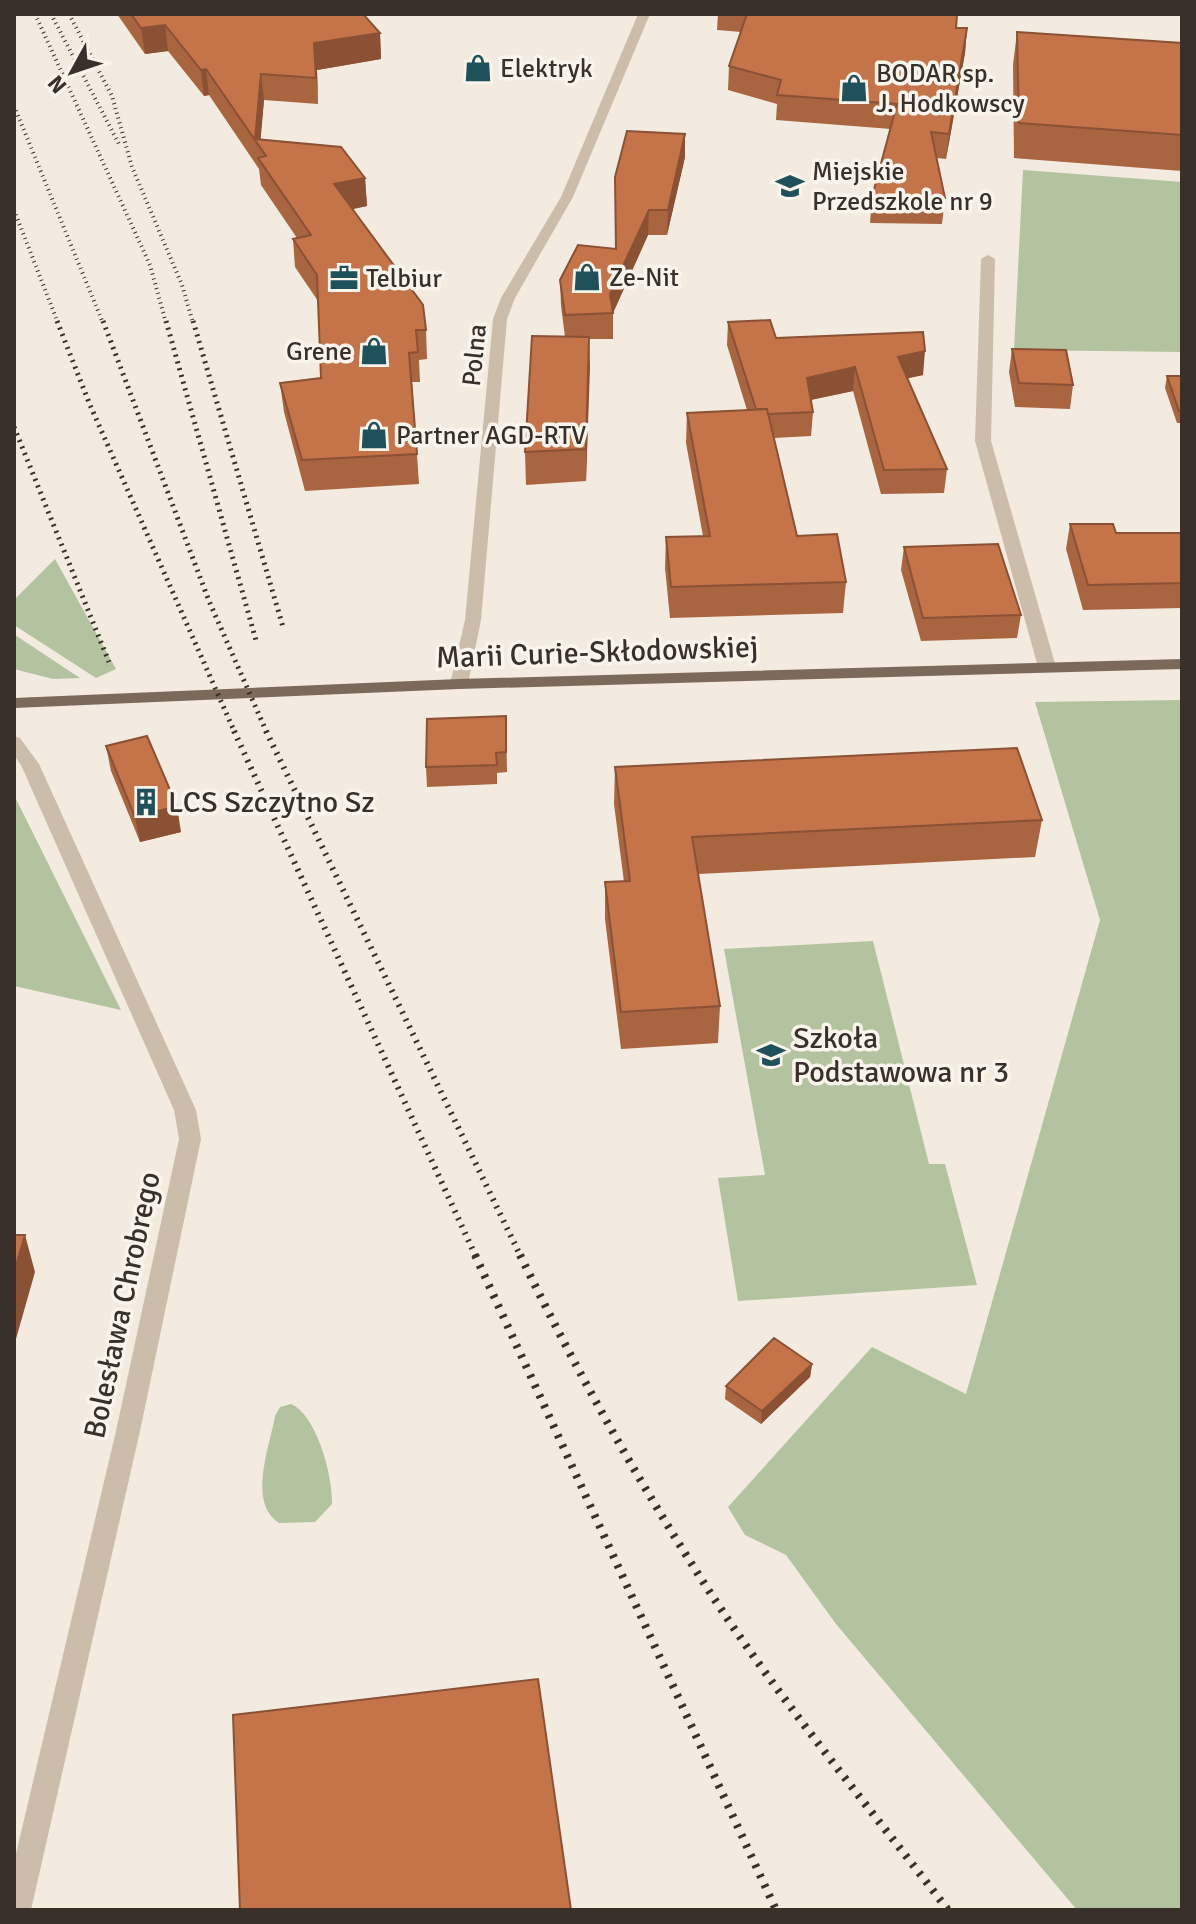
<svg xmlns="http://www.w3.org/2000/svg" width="1196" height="1924" viewBox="0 0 1196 1924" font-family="Signika,sans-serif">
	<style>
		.green { fill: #b3c29f }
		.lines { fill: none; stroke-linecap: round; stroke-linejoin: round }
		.minor { fill: #cbbdaa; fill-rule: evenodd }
		.tertiary { fill: #cbbdaa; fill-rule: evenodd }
		.primary { fill: #7b695b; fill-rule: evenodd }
		.rail-far3 { stroke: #39302a; stroke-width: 4; stroke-dasharray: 1 4; stroke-linecap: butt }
		.rail-far2 { stroke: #39302a; stroke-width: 5; stroke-dasharray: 2 5; stroke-linecap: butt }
		.rail-far1 { stroke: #39302a; stroke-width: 6; stroke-dasharray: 2 6; stroke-linecap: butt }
		.rail { stroke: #39302a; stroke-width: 8; stroke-dasharray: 3 8; stroke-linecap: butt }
		.wall { fill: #a96440 }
		.shaded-wall { fill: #8a5134 }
		.building { fill: #c5744a; stroke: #8a5134; stroke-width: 2 }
		.labels { text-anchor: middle; stroke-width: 7; stroke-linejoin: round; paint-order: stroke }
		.far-poi-label { font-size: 26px; fill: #39302a; stroke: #faf5ec; text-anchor: start }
		.far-street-label { font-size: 26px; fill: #39302a; stroke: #faf5ec }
		.street-label { font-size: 30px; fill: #39302a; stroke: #faf5ec }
		.poi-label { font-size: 30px; fill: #39302a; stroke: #faf5ec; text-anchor: start }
	</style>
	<rect width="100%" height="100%" fill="#f3ebdf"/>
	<!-- green -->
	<path class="green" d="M 1023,170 L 1182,182 L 1182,352 L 1014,350 Z
		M 55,559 L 116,669 L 96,678 L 14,625 L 14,600 Z
		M 14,635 L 15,635 L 80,678 L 53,679 L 14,669 Z
		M 1182,700 L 1182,1910 L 1077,1910 L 836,1624 L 786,1555 L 745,1535 L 728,1507 L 872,1347 L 966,1394 L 1100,920 L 1035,702 Z
		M 14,795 L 121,1010 L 14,986 Z
		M 873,941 L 929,1164 L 945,1164 L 977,1285 L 738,1301 L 718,1178 L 765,1175 L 724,949 Z
		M 291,1404 C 317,1415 333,1477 332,1504 L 315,1522 L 279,1523 C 247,1503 270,1446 275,1416 L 280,1407 Z"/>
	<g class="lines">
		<!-- minor -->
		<path class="minor" d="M 638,14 L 650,14 L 573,197 L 515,298 L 507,319 L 481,620 L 468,684 L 465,688 L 453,688 L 450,684 L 465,620 L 493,319 L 501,298 L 561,197 Z
			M 988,255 L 995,259 L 991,441 L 1056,667 L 1047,672 L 1038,667 L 975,441 L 981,259 Z"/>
		<!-- tertiary -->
		<path class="tertiary" d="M 14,736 L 20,738 L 39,764 L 196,1110 L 201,1139 L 140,1431 L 31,1910 L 14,1910 L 14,1862 L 116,1431 L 179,1139 L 174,1110 L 21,765 L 14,755 Z"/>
		<!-- primary -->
		<path class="primary" d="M 1182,659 L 1182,669 L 459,689 L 14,708 L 14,698 L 459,679 Z"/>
		<!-- rail-far3 -->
		<path class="rail-far3" d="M 35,14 L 150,265 L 166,323
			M 51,14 L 120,146
			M 69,14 L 112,96 L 132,167 L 182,285 L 193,323
			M 14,106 L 103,323
			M 14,210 L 58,323"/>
		<!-- rail-far2 -->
		<path class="rail-far2" d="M 57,321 L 90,405 L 235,733
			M 103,321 L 209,601 L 267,733
			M 166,321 L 257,644
			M 193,321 L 283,627
			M 14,427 L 109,662"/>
		<!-- rail-far1 -->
		<path class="rail-far1" d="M 234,731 L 476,1257
			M 266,731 L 521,1257"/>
		<!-- rail -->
		<path class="rail" d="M 475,1255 L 776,1910
			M 520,1255 C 577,1372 640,1485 711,1594 C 783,1704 868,1806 948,1910"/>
	</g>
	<!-- wall -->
	<path class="wall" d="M 117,14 L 363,14 L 380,33 L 381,59 L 317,70 L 318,104 L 264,100 L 260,140 L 365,178 L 367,206 L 353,209 L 426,330 L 427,359 L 419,360 L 420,382 L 412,382 L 419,484 L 305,491 L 284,412 L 280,383 L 321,378 L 318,301 L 295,267 L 293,239 L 297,238 L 261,185 L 259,169 L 209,95 L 204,96 L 168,51 L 145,54 Z
		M 718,14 L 957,14 L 956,28 L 967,28 L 965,53 L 946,159 L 937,158 L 945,198 L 942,224 L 870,223 L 872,197 L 891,129 L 776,120 L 777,104 L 728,90 L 729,66 L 741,32 L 717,30 Z
		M 1017,32 L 1182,43 L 1182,171 L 1014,158 L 1013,65 Z
		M 685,157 L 667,235 L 648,235 L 613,313 L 613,339 L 589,339 L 586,481 L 526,485 L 525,452 L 565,337 L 561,306 L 560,280 L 615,249 L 615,177 Z
		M 728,322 L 776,338 L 923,375 L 907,378 L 947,469 L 944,493 L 881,494 L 853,391 L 811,400 L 813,412 L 811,436 L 774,438 L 797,536 L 846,582 L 843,613 L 670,618 L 665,568 L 666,537 L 703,536 L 686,443 L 687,413 L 747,410 L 727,345 Z
		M 1012,349 L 1073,385 L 1070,409 L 1015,407 L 1009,372 Z
		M 1167,376 L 1182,376 L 1182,423 L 1177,423 L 1165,388 Z
		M 1070,524 L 1116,533 L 1182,533 L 1182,608 L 1083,610 L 1066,549 Z
		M 904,547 L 1021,615 L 1017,638 L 921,641 L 901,570 Z
		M 506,716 L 507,772 L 497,773 L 497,784 L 427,787 L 426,767 Z
		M 106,746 L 181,832 L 140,842 L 111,771 Z
		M 615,767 L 1042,820 L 1035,857 L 698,874 L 720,1006 L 718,1043 L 621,1049 L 605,919 L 605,882 L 624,882 L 614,804 Z
		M 812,1364 L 810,1377 L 761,1424 L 725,1399 L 726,1386 Z"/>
	<!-- shaded-wall -->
	<path class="shaded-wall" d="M 165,25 L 168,51 L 145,54 L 141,28 Z
		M 967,28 L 965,53 L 946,159 L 949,134 Z
		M 380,33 L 381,59 L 317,70 L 318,104 L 314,43 Z
		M 206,69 L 209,95 L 204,96 L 201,70 Z
		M 261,74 L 264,100 L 260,147 L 255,141 Z
		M 685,134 L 685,157 L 667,235 L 668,210 Z
		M 365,178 L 367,206 L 337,212 L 334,184 Z
		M 649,210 L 648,235 L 613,313 L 610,294 Z
		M 589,337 L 590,368 L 586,481 L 586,449 Z
		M 925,351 L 923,375 L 896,381 L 898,357 Z
		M 855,367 L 853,391 L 805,401 L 807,378 Z
		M 177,806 L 181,832 L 140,842 L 135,817 Z
		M 25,1235 L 35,1272 L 14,1346 L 14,1272 Z
		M 812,1364 L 810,1377 L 761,1424 L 762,1411 Z"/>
	<!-- building -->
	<path class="building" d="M 131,14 L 363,14 L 380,33 L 314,43 L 316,78 L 261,74 L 255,139 L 341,147 L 365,178 L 334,184 L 423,305 L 426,330 L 416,330 L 418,352 L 409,353 L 417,454 L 302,460 L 280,383 L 321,378 L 317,275 L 293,239 L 311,235 L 258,158 L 266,156 L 206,69 L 201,70 L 165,25 L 141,28 Z
		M 747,14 L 957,14 L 956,28 L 967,28 L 949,134 L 931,132 L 945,198 L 872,197 L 897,104 L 777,95 L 781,80 L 729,66 Z
		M 1017,32 L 1182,43 L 1182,135 L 1019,123 Z
		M 627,131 L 685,134 L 668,210 L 649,210 L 610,294 L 613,313 L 565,315 L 560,280 L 578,245 L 616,249 L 615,177 Z
		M 770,320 L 776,338 L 923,332 L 925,351 L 898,357 L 947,469 L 884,470 L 855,367 L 807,378 L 813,412 L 768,414 L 767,409 L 756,409 L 728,322 Z
		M 532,336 L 589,337 L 586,449 L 525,452 Z
		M 1012,349 L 1066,350 L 1073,385 L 1019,383 Z
		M 1167,376 L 1182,376 L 1182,411 L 1179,411 Z
		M 767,409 L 797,536 L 837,534 L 846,582 L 671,587 L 666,537 L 710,536 L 687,413 Z
		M 1070,524 L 1113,524 L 1116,533 L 1182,533 L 1182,583 L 1088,585 Z
		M 998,544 L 1021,615 L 923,618 L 904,547 Z
		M 506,716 L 506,752 L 496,753 L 497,765 L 426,767 L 427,719 Z
		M 147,736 L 177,806 L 135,817 L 106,746 Z
		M 1017,748 L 1042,820 L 692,837 L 720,1006 L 621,1012 L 605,882 L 630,881 L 615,767 Z
		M 14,1235 L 25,1235 L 14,1272 Z
		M 774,1338 L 812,1364 L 762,1411 L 726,1386 Z
		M 538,1679 L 571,1910 L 240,1910 L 233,1715 Z"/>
	<!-- icons -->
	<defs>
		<symbol id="shop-bare" viewBox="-9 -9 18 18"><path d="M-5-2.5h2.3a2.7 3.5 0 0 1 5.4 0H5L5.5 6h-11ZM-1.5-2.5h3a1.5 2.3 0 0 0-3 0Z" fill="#1f515b" stroke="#faf5ec" stroke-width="2.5" paint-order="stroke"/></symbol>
		<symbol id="school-bare" viewBox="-9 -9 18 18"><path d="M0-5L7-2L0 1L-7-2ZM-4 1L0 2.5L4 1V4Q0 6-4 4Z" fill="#1f515b" stroke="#faf5ec" stroke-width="2.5" paint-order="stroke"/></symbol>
		<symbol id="office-bare" viewBox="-9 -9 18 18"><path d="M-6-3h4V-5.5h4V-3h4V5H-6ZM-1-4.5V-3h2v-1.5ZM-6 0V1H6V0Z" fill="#1f515b" stroke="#faf5ec" stroke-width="2.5" paint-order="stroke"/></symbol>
		<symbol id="building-bare" viewBox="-9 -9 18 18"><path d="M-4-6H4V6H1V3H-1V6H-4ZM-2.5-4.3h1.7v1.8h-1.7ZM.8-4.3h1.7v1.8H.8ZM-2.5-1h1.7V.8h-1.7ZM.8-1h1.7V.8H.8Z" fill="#1f515b" stroke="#faf5ec" stroke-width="2.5" paint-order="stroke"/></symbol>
	</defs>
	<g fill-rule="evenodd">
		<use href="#shop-bare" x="458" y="48" width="40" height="40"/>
		<use href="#shop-bare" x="834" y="68" width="40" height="40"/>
		<use href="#school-bare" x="770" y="166" width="40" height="40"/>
		<use href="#shop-bare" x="567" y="257" width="40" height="40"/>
		<use href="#office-bare" x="324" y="258" width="40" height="40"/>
		<use href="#shop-bare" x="354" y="331" width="40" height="40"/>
		<use href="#shop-bare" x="354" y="415" width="40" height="40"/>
		<use href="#building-bare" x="126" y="782" width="40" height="40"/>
		<use href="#school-bare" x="751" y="1035" width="40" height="40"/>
	</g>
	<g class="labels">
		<!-- far-poi labels -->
		<g class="far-poi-label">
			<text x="500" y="77">Elektryk</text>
			<text x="876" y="82">BODAR sp.<tspan x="876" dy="30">J. Hodkowscy</tspan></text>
			<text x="812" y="180">Miejskie<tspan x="812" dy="30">Przedszkole nr 9</tspan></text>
			<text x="609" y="286">Ze-Nit</text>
			<text x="366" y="287">Telbiur</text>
			<text x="352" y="360" text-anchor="end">Grene</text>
			<text x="396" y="444">Partner AGD-RTV</text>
		</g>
		<!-- far-street labels -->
		<g class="far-street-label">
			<text transform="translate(474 355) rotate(-84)" y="9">Polna</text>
		</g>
		<!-- street labels -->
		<g class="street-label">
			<text transform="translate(597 652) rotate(-2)" y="10">Marii Curie-Skłodowskiej</text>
			<text transform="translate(122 1305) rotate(-78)" y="10">Bolesława Chrobrego</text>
		</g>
		<!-- poi labels -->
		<g class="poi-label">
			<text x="168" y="812">LCS Szczytno Sz</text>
			<text x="793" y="1048">Szkoła<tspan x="793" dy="34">Podstawowa nr 3</tspan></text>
		</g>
	</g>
	<!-- border -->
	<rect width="1196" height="1924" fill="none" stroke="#39302a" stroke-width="32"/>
	<!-- north arrow -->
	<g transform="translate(72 72) rotate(230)" stroke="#faf5ec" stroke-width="6" paint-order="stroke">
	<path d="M0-6L14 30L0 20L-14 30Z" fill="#39302a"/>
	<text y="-12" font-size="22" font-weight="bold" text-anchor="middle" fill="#39302a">N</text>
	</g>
</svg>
